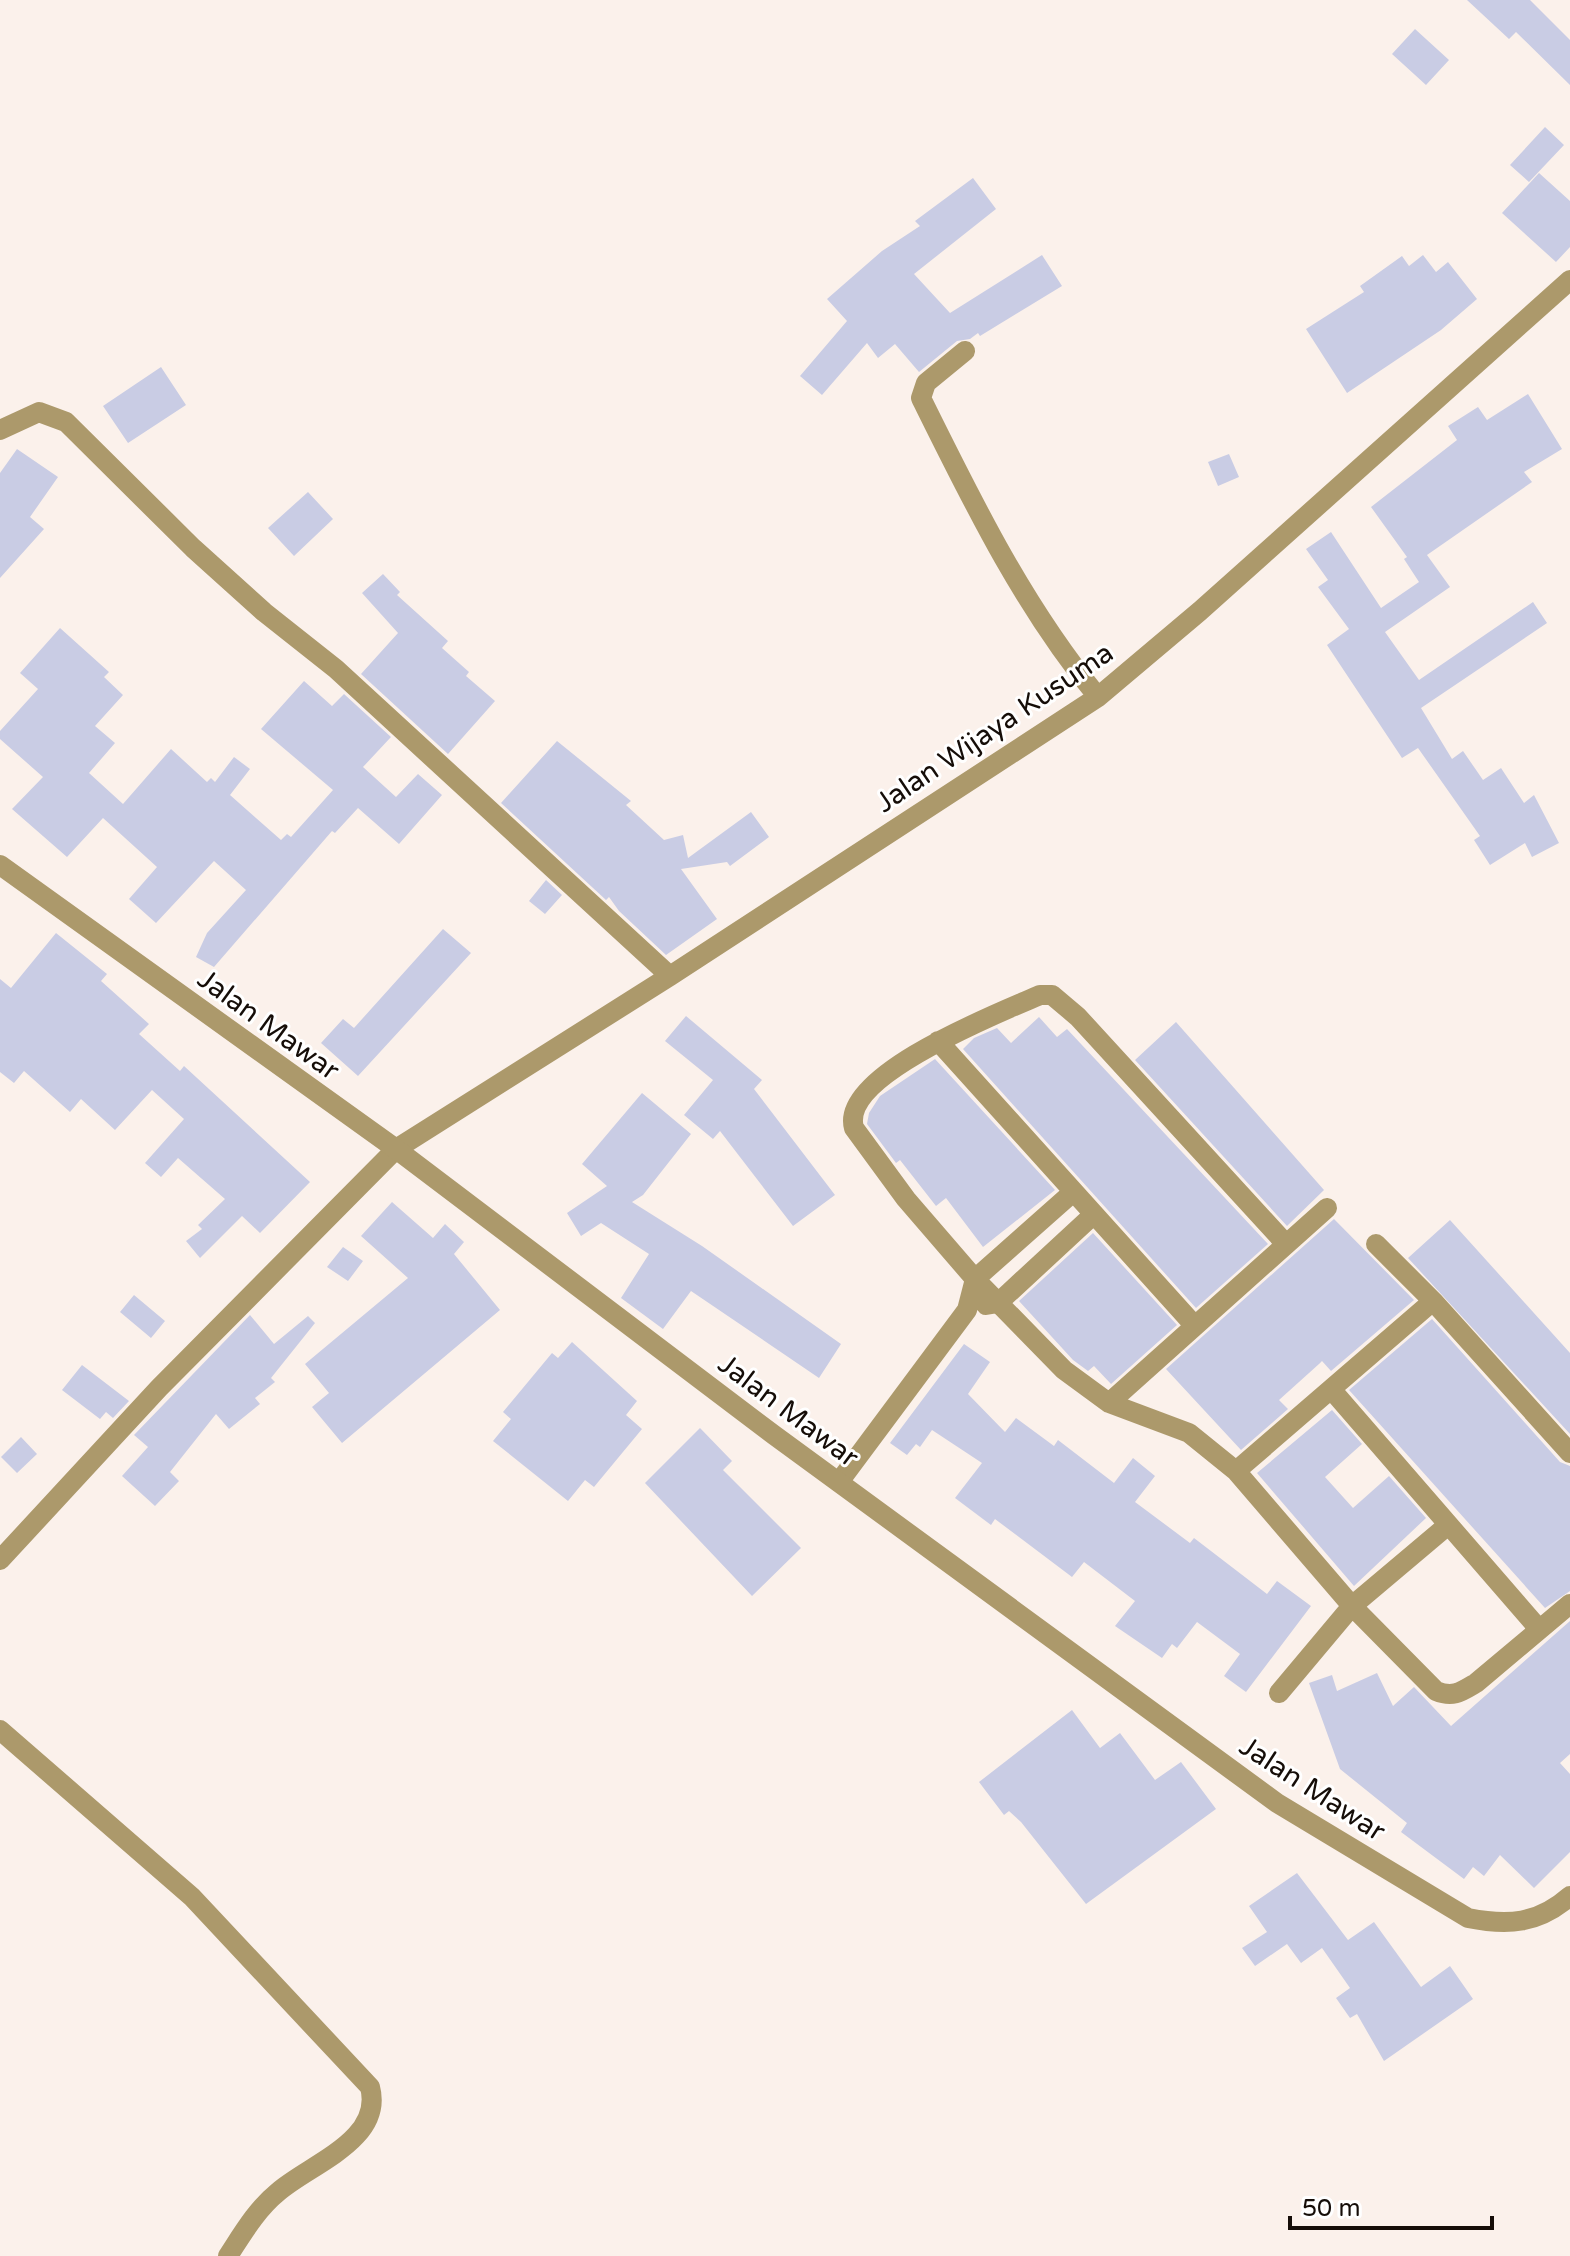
<svg xmlns="http://www.w3.org/2000/svg" width="1570" height="2256" viewBox="0 0 1570 2256" font-family="'Varela Round',sans-serif">
	<style>
		.building { fill: #c9cce4 }
		.lines { fill: none; stroke-linecap: round; stroke-linejoin: round }
		.minor { stroke: #ac996b; stroke-width: 20 }
		.tertiary { stroke: #ac996b; stroke-width: 20 }
		.labels { text-anchor: middle; stroke-width: 6; stroke-linejoin: round; paint-order: stroke }
		.street-label { font-size: 28px; fill: #150d08; stroke: #fff }
	</style>
	<rect width="100%" height="100%" fill="#fbf1eb"/>
	<!-- building -->
	<path class="building" d="M 1467,0 L 1530,0 L 1570,40 L 1570,85 L 1516,32 L 1509,39 Z
		M 1415,29 L 1449,60 L 1426,85 L 1392,54 Z
		M 1545,127 L 1564,145 L 1529,182 L 1510,165 Z
		M 1539,173 L 1570,201 L 1570,247 L 1556,262 L 1502,213 Z
		M 973,178 L 996,209 L 914,274 L 950,313 L 1042,255 L 1062,286 L 980,336 L 978,333 L 970,339 L 957,341 L 919,372 L 895,344 L 878,358 L 867,343 L 822,395 L 800,376 L 847,321 L 827,299 L 882,251 L 920,226 L 915,221 Z
		M 1423,255 L 1436,272 L 1448,262 L 1477,299 L 1441,330 L 1347,393 L 1306,329 L 1364,292 L 1360,286 L 1402,256 L 1409,266 Z
		M 161,367 L 186,405 L 128,443 L 103,406 Z
		M 1528,394 L 1562,449 L 1524,472 L 1532,482 L 1427,555 L 1450,587 L 1385,632 L 1419,680 L 1533,602 L 1547,623 L 1421,708 L 1452,759 L 1463,751 L 1483,780 L 1501,768 L 1524,803 L 1534,795 L 1559,843 L 1532,857 L 1525,843 L 1490,865 L 1474,840 L 1480,836 L 1418,748 L 1402,758 L 1327,645 L 1349,629 L 1318,587 L 1328,580 L 1306,549 L 1331,532 L 1381,608 L 1419,582 L 1404,559 L 1407,557 L 1371,507 L 1457,440 L 1448,426 L 1478,407 L 1487,420 Z
		M 17,449 L 58,477 L 30,517 L 44,529 L 0,578 L 0,473 Z
		M 1229,454 L 1239,477 L 1218,486 L 1208,462 Z
		M 308,492 L 333,519 L 294,556 L 268,528 Z
		M 383,574 L 400,592 L 397,595 L 448,641 L 442,648 L 469,672 L 466,676 L 495,701 L 448,754 L 361,674 L 398,633 L 362,593 Z
		M 60,628 L 109,672 L 104,677 L 123,695 L 95,726 L 115,743 L 89,773 L 123,804 L 171,749 L 207,782 L 211,778 L 215,782 L 234,757 L 250,769 L 230,795 L 281,840 L 287,834 L 291,837 L 333,790 L 261,729 L 304,681 L 332,706 L 344,694 L 391,737 L 363,767 L 396,797 L 418,774 L 442,795 L 399,844 L 358,808 L 335,833 L 332,831 L 214,967 L 196,957 L 207,933 L 246,890 L 214,861 L 156,923 L 129,899 L 157,867 L 103,818 L 67,857 L 12,809 L 43,777 L 0,739 L 0,731 L 38,689 L 20,673 Z
		M 557,741 L 631,801 L 626,805 L 664,840 L 683,835 L 688,858 L 751,812 L 769,837 L 730,866 L 727,862 L 681,869 L 717,919 L 666,955 L 619,911 L 609,897 L 606,900 L 501,803 Z
		M 546,880 L 562,895 L 545,914 L 529,901 Z
		M 443,929 L 471,953 L 358,1076 L 321,1043 L 343,1019 L 354,1028 Z
		M 56,933 L 107,974 L 101,981 L 149,1024 L 139,1034 L 180,1071 L 184,1066 L 310,1182 L 260,1233 L 242,1216 L 200,1258 L 186,1241 L 202,1229 L 198,1225 L 225,1199 L 178,1158 L 161,1177 L 145,1163 L 184,1119 L 152,1090 L 115,1130 L 81,1099 L 70,1112 L 24,1071 L 14,1083 L 0,1072 L 0,979 L 11,988 Z
		M 686,1016 L 762,1080 L 754,1089 L 835,1195 L 793,1226 L 720,1131 L 713,1139 L 684,1115 L 713,1080 L 665,1041 Z
		M 1039,1017 L 1057,1037 L 1067,1029 L 1268,1244 L 1196,1308 L 963,1049 L 974,1038 L 997,1028 L 1011,1043 Z
		M 1176,1022 L 1324,1190 L 1287,1226 L 1135,1060 Z
		M 935,1059 L 1055,1190 L 983,1247 L 946,1198 L 936,1206 L 900,1160 L 896,1163 L 867,1124 L 869,1113 L 880,1096 Z
		M 642,1093 L 691,1134 L 643,1195 L 632,1202 L 702,1246 L 841,1344 L 819,1378 L 691,1291 L 663,1329 L 621,1298 L 649,1254 L 601,1223 L 581,1236 L 567,1213 L 607,1186 L 582,1164 Z
		M 392,1202 L 433,1238 L 445,1224 L 464,1242 L 454,1254 L 500,1310 L 342,1443 L 312,1407 L 329,1393 L 305,1364 L 408,1278 L 361,1236 Z
		M 1334,1219 L 1414,1300 L 1331,1371 L 1322,1361 L 1319,1364 L 1279,1400 L 1288,1409 L 1241,1450 L 1166,1369 Z
		M 1450,1220 L 1570,1353 L 1570,1434 L 1408,1258 Z
		M 1093,1233 L 1177,1325 L 1111,1384 L 1094,1366 L 1088,1371 L 1073,1360 L 1019,1301 Z
		M 343,1247 L 363,1261 L 348,1281 L 327,1267 Z
		M 134,1295 L 165,1321 L 151,1338 L 120,1312 Z
		M 250,1315 L 274,1344 L 308,1316 L 315,1323 L 271,1378 L 275,1382 L 255,1398 L 260,1404 L 229,1429 L 216,1414 L 170,1472 L 179,1481 L 155,1506 L 122,1476 L 148,1447 L 134,1435 Z
		M 1432,1319 L 1560,1462 L 1570,1466 L 1570,1591 L 1545,1608 L 1349,1390 Z
		M 572,1342 L 637,1401 L 626,1415 L 642,1429 L 594,1487 L 585,1480 L 568,1501 L 493,1441 L 511,1419 L 503,1412 L 552,1353 L 558,1358 Z
		M 964,1344 L 990,1362 L 968,1394 L 1005,1432 L 1016,1418 L 1054,1446 L 1058,1440 L 1114,1483 L 1133,1458 L 1155,1476 L 1135,1502 L 1190,1543 L 1194,1538 L 1267,1594 L 1277,1581 L 1311,1606 L 1246,1692 L 1224,1676 L 1240,1654 L 1197,1622 L 1177,1648 L 1172,1644 L 1162,1658 L 1115,1626 L 1135,1601 L 1084,1562 L 1072,1577 L 995,1519 L 991,1525 L 955,1498 L 982,1463 L 932,1430 L 920,1447 L 916,1444 L 907,1455 L 890,1443 Z
		M 82,1365 L 129,1401 L 113,1418 L 106,1412 L 100,1419 L 62,1390 Z
		M 1332,1410 L 1362,1444 L 1325,1477 L 1353,1508 L 1389,1476 L 1426,1518 L 1354,1586 L 1257,1473 Z
		M 700,1428 L 732,1461 L 723,1470 L 801,1548 L 752,1596 L 645,1483 Z
		M 21,1437 L 37,1454 L 17,1473 L 1,1457 Z
		M 1570,1621 L 1570,1754 L 1560,1763 L 1570,1774 L 1570,1852 L 1534,1888 L 1500,1855 L 1484,1876 L 1473,1867 L 1464,1879 L 1401,1832 L 1407,1823 L 1340,1769 L 1309,1683 L 1332,1675 L 1337,1691 L 1377,1673 L 1393,1706 L 1414,1687 L 1451,1726 Z
		M 1072,1710 L 1100,1748 L 1120,1733 L 1155,1780 L 1181,1762 L 1216,1809 L 1086,1904 L 1021,1822 L 1009,1811 L 1004,1815 L 979,1782 Z
		M 1297,1873 L 1348,1940 L 1374,1922 L 1421,1987 L 1450,1966 L 1473,1999 L 1384,2061 L 1357,2014 L 1350,2018 L 1336,1998 L 1350,1988 L 1322,1948 L 1301,1963 L 1287,1944 L 1255,1966 L 1242,1948 L 1267,1932 L 1249,1906 Z"/>
	<g class="lines">
		<!-- minor -->
		<path class="minor" d="M 965,351 L 926,383 L 921,398 C 973,503 1023,606 1098,697
			M 0,430 L 39,412 L 66,422 L 193,548 L 264,612 L 336,669 L 670,976
			M 938,1041 L 1194,1325
			M 1285,1243 L 1078,1017 L 1052,995 L 1040,995 C 999,1013 839,1075 854,1128 L 906,1199 L 975,1279 L 1064,1370 L 1109,1403 L 1189,1433 L 1236,1471 L 1352,1606 L 1436,1691 C 1453,1698 1461,1692 1476,1683 L 1570,1604
			M 1376,1244 L 1433,1301 L 1570,1453
			M 986,1305 L 998,1303 L 1092,1216
			M 1331,1389 L 1539,1629
			M 1109,1403 L 1327,1208
			M 1236,1471 L 1433,1301
			M 839,1482 L 967,1310 L 975,1279 L 1072,1193
			M 0,1560 L 159,1388 L 396,1149 L 670,976 L 1098,697 L 1200,611 L 1570,280
			M 1279,1693 L 1352,1606 L 1448,1525
			M 0,1730 L 192,1897 L 370,2087 C 384,2140 310,2164 278,2192 C 257,2209 243,2233 228,2256"/>
		<!-- tertiary -->
		<path class="tertiary" d="M 0,865 L 396,1149 L 774,1435 L 1277,1803 L 1468,1918 C 1508,1926 1538,1924 1570,1896"/>
	</g>
	<g class="labels">
		<!-- street labels -->
		<g class="street-label">
			<text transform="translate(994 727) rotate(-34)" y="10">Jalan Wijaya Kusuma</text>
			<text transform="translate(269 1024) rotate(36)" y="10">Jalan Mawar</text>
			<text transform="translate(789 1410) rotate(37)" y="10">Jalan Mawar</text>
			<text transform="translate(1313 1788) rotate(33)" y="10">Jalan Mawar</text>
		</g>
	</g>
	<!-- scale -->
	<path d="M1290 2216v12h202v-12" fill="none" stroke="#150d08" stroke-width="4"/>
	<text x="1302" y="2216" font-size="24" fill="#150d08" stroke="#ffffff" stroke-width="6" paint-order="stroke">50 m</text>
</svg>
